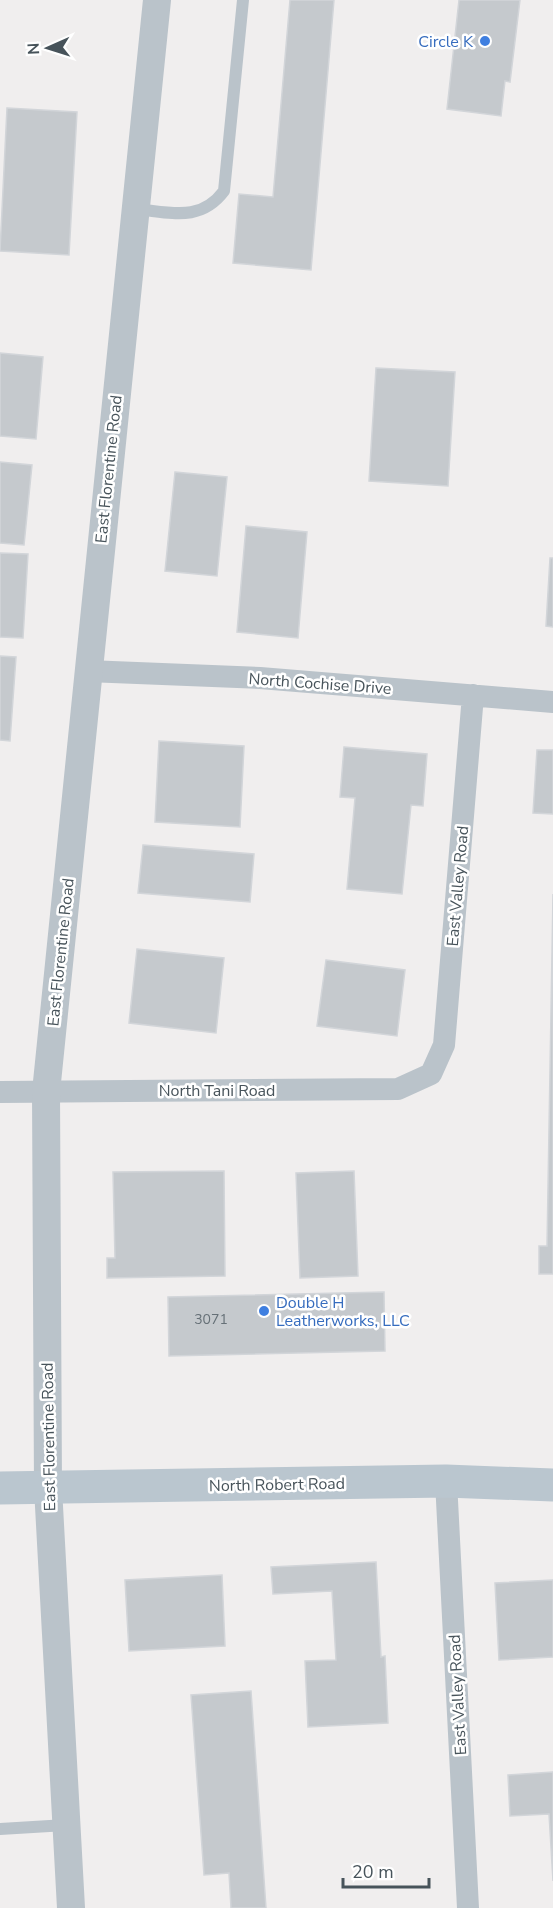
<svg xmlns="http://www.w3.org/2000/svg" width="553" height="1908" viewBox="0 0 553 1908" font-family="'Nunito Sans',sans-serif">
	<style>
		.building { fill: #c5c9cd; stroke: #d2d5d9; stroke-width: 1.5 }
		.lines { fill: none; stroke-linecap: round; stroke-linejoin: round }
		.service { stroke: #bac3ca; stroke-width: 12 }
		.minor { stroke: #bac3ca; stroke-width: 22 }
		.tertiary { stroke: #bac3ca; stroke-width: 28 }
		.secondary { stroke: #bac6cf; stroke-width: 33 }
		.shop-dot { fill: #3f7fe0; stroke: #fff; stroke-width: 2 }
		.labels { text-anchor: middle; stroke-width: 5; stroke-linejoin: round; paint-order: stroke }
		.number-label { font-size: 14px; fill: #667077 }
		.shop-label { font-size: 16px; fill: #366cbe; stroke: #fff; text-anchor: end }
		.street-label { font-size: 16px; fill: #47535a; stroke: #fff }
	</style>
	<rect width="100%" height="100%" fill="#f0eeee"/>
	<!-- building -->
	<path class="building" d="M 290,0 L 334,0 L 311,270 L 233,263 L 239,194 L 273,197 Z
		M 459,0 L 520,0 L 510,82 L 505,81 L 501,116 L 447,109 Z
		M 7,108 L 77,112 L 69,255 L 0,251 Z
		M 0,353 L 43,357 L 36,439 L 0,436 Z
		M 376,368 L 455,372 L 448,486 L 369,481 Z
		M 0,462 L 32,465 L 24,545 L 0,543 Z
		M 175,472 L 227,477 L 217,576 L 165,571 Z
		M 246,526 L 307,532 L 298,638 L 237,632 Z
		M 0,553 L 28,554 L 23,638 L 0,637 Z
		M 550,558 L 553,558 L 553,627 L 546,626 Z
		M 0,656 L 16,657 L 10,741 L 0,740 Z
		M 159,741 L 244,746 L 240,827 L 155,822 Z
		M 344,747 L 427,754 L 423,806 L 411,805 L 402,894 L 347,889 L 355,798 L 340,797 Z
		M 537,750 L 553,750 L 553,814 L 533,813 Z
		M 143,845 L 254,854 L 250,902 L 138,893 Z
		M 553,894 L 553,1274 L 539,1274 L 539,1246 L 547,1246 Z
		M 137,949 L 224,958 L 216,1033 L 129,1023 Z
		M 326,960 L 405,970 L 397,1036 L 317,1026 Z
		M 224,1171 L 225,1276 L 107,1278 L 107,1258 L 115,1258 L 113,1172 Z
		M 354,1171 L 358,1276 L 300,1278 L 296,1173 Z
		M 384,1292 L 385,1351 L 169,1356 L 168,1297 Z
		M 376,1562 L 381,1657 L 385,1656 L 388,1723 L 308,1727 L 305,1661 L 336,1660 L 332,1591 L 273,1594 L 271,1567 Z
		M 222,1575 L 225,1646 L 129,1651 L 125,1580 Z
		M 553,1580 L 553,1657 L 499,1660 L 495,1583 Z
		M 251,1691 L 266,1908 L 231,1908 L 229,1873 L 204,1875 L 191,1695 Z
		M 553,1772 L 553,1881 L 549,1814 L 510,1816 L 508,1775 Z"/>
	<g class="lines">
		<!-- service -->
		<path class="service" d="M 135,209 C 170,212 200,223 224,191 L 243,0
			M 0,1829 L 66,1825"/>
		<!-- minor -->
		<path class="minor" d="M 87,671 L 260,678 L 553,702
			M 0,1092 L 398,1089 L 431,1074 L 444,1045 L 473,695
			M 446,1481 L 468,1908"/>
		<!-- tertiary -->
		<path class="tertiary" d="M 71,1908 L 48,1488 L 46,1092 L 157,0"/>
		<!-- secondary -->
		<path class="secondary" d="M 0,1488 L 446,1481 L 553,1485"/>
	</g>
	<!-- markers -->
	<g class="shop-dot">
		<circle cx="485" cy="41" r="6"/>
		<circle cx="264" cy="1311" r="6"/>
	</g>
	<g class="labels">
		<!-- number labels -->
		<g class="number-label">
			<text x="211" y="1324">3071</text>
		</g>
		<!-- shop labels -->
		<g class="shop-label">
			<text x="473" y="47">Circle K</text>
			<text x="276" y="1308" text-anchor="start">Double H<tspan x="276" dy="18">Leatherworks, LLC</tspan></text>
		</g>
		<!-- street labels -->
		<g class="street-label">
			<text transform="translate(108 469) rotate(-84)" y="6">East Florentine Road</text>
			<text transform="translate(320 683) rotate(4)" y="6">North Cochise Drive</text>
			<text transform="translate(457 886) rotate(-85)" y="6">East Valley Road</text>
			<text transform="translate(60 952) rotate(-84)" y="6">East Florentine Road</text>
			<text x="217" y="1096">North Tani Road</text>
			<text transform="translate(48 1437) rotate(-91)" y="6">East Florentine Road</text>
			<text transform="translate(277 1484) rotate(-1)" y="6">North Robert Road</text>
			<text transform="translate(457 1695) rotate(-93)" y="6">East Valley Road</text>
		</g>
	</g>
	<!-- north arrow -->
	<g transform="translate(48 48) rotate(267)" stroke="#ffffff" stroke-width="4.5" paint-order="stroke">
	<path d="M0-4.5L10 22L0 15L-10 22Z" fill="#47535a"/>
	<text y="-9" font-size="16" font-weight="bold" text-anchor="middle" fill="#47535a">N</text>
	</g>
	<!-- scale -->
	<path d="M343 1878v9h86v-9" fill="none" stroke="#47535a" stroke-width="3"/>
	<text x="352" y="1878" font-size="18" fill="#47535a" stroke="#ffffff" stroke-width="4.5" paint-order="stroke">20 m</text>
</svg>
